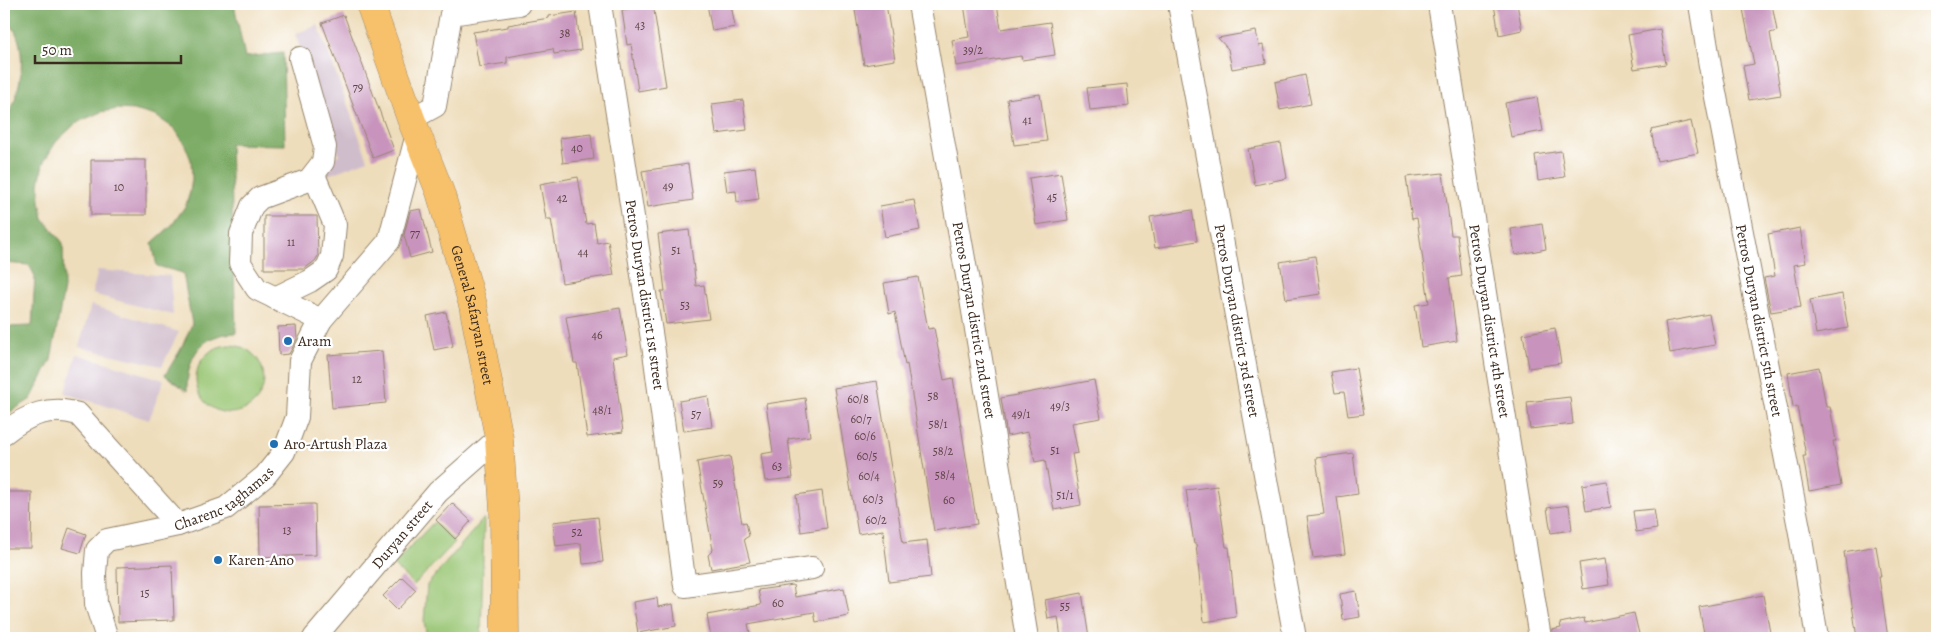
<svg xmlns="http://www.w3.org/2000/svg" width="1941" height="642" viewBox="0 0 1941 642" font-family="Alegreya,serif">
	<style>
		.industrial { fill: #d0bdcc }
		.green { fill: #98c572; stroke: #6a7848 }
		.forest { fill: #7aaa64; stroke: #5a6a41 }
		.building { fill: #c894bd }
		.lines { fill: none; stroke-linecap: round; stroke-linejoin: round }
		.minor-casing { stroke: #94846c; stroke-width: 24 }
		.major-casing { stroke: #94846c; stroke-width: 29 }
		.minor { stroke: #fff; stroke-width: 22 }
		.major { stroke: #f7c06b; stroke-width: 28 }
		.poi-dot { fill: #1f6fb2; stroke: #fff; stroke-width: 2 }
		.labels { text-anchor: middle; stroke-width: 4.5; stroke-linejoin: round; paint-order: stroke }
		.number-label { font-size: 12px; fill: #5e4446 }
		.street-label { font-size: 15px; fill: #3b2a1e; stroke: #fff }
		.poi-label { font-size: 15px; fill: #3b2a1e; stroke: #fff; text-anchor: start }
	</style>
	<rect width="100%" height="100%" fill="#fff"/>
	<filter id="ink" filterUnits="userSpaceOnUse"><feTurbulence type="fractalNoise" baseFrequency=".02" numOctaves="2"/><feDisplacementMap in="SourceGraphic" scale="10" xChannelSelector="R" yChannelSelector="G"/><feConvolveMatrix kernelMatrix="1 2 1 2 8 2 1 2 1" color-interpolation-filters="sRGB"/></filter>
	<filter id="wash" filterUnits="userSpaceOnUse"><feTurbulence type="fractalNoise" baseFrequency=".0096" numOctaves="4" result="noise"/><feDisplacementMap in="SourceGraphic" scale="20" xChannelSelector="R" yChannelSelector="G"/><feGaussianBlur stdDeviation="1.12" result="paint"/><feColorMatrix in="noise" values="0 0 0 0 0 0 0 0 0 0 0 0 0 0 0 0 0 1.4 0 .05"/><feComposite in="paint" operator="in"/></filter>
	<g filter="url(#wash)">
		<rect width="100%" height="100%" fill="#edb"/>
		<!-- industrial -->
		<path class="industrial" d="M 318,25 L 368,160 L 328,175 L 323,161 L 339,155 L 295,34 Z
			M 98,270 L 170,276 L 173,315 L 92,294 Z
			M 91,305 L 179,332 L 162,366 L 79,347 Z
			M 77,354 L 164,380 L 149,420 L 65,393 Z"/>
		<!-- green -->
		<path class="green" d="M196 379a34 34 0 1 1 68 0a34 34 0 1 1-68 0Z
			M 484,518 L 481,638 L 427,638 L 424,621 L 427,585 Z
			M 434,522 L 455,542 L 414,585 L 393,565 Z"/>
		<!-- forest -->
		<path class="forest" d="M 4,4 L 234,4 L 245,57 L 283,53 L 285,145 L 230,144 L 236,333 C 199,334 187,358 187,391 L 165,375 L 181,349 L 192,324 L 183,273 L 157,266 L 152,243 L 172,225 L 186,205 L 190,192 L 192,179 L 191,160 L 185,145 L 175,129 L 156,116 L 134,110 L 118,109 L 101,112 L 76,123 L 56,142 L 43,163 L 39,184 L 40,201 L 43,218 L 63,243 L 64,288 L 51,360 L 31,399 L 4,416 L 4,327 L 32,326 L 35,276 L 29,265 L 4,263 L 4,121 C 22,97 32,38 4,18 Z"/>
		<g id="blocks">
			<!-- building -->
			<path class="building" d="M 653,4 L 666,86 L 638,91 L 631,44 L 627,45 L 622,10 Z
				M 707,4 L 731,4 L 735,27 L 712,31 Z
				M 854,4 L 886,4 L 895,60 L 864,65 Z
				M 964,4 L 997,4 L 1001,29 L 1050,22 L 1055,55 L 1022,60 L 1021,56 L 956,66 L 952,40 L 969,37 Z
				M 1494,4 L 1517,4 L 1522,30 L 1499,35 Z
				M 1742,4 L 1772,4 L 1777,31 L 1770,33 L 1781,95 L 1749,100 L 1743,66 L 1754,64 Z
				M 576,12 L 581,50 L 554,54 L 553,49 L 507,57 L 507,63 L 479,67 L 473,32 L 508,27 L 508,25 L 549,18 L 549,16 Z
				M 344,15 L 394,150 L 373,158 L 322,23 Z
				M 1660,29 L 1666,64 L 1634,69 L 1628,35 Z
				M 1256,31 L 1259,46 L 1263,45 L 1266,63 L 1232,69 L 1228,49 L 1218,38 Z
				M 1305,75 L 1311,104 L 1280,110 L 1275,82 Z
				M 1127,84 L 1129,106 L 1090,110 L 1087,88 Z
				M 1040,94 L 1047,141 L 1014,145 L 1007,99 Z
				M 1537,97 L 1543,131 L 1511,137 L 1505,103 Z
				M 743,100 L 747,130 L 716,134 L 712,104 Z
				M 1691,121 L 1698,153 L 1657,161 L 1651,130 Z
				M 591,134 L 594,159 L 563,163 L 560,138 Z
				M 1281,143 L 1287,178 L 1255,185 L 1248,149 Z
				M 1561,151 L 1565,177 L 1538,181 L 1535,155 Z
				M 91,160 L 146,160 L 146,215 L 91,215 Z
				M 688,164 L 693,200 L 648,207 L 642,171 Z
				M 755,167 L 759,199 L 737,202 L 736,191 L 727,192 L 724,171 Z
				M 1061,173 L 1068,220 L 1036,225 L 1029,178 Z
				M 1443,173 L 1451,235 L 1457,235 L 1462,276 L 1449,278 L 1457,341 L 1421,347 L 1415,305 L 1429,303 L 1417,218 L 1412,219 L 1406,177 Z
				M 578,177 L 586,224 L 594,223 L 597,243 L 608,241 L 614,275 L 562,283 L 551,219 L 546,219 L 540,184 Z
				M 914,200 L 920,230 L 885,237 L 880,206 Z
				M 421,209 L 432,252 L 410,258 L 404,235 L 410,211 Z
				M 1192,210 L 1197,241 L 1155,248 L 1150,217 Z
				M 264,216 L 317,216 L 318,256 L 315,261 L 304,269 L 264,269 Z
				M 1542,224 L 1546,249 L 1515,255 L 1511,229 Z
				M 1800,228 L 1806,263 L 1794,265 L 1801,307 L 1771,312 L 1764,278 L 1775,276 L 1768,234 Z
				M 689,230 L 696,286 L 704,285 L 709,319 L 666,324 L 661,291 L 665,291 L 658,234 Z
				M 1315,256 L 1321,294 L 1286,299 L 1280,262 Z
				M 918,277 L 928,329 L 934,328 L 944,380 L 953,378 L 977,524 L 934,531 L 907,364 L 905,365 L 895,312 L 889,314 L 884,283 Z
				M 1842,294 L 1848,328 L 1816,334 L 1810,300 Z
				M 620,308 L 628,354 L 613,357 L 623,432 L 587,437 L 577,363 L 574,363 L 566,317 Z
				M 446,312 L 453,346 L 434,350 L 427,316 Z
				M 1709,314 L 1715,345 L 1670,353 L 1665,322 Z
				M 296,326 L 297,339 L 289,354 L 279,355 L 278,327 Z
				M 1555,328 L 1561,363 L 1529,368 L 1523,334 Z
				M 382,351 L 386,403 L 332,408 L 328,355 Z
				M 1819,367 L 1826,407 L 1830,407 L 1836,441 L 1833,441 L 1841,485 L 1809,491 L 1803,456 L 1806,456 L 1797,406 L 1793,407 L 1788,373 Z
				M 1356,368 L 1364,414 L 1348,416 L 1344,392 L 1335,393 L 1331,372 Z
				M 1094,380 L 1101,418 L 1072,423 L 1078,453 L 1072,454 L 1081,505 L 1054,510 L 1045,460 L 1035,462 L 1028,432 L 1007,436 L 1001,398 Z
				M 877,381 L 903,543 L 927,540 L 931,577 L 889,582 L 883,530 L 858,534 L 834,388 Z
				M 708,396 L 712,427 L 684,431 L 679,401 Z
				M 1570,397 L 1573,424 L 1530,429 L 1527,402 Z
				M 805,398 L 810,436 L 788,439 L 793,478 L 765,481 L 761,454 L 773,452 L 766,404 Z
				M 1353,453 L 1358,494 L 1337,497 L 1345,554 L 1313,558 L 1307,516 L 1324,514 L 1316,458 Z
				M 730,456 L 742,523 L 746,522 L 749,536 L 744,539 L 750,562 L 711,569 L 708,555 L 713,550 L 697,462 Z
				M 1607,481 L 1611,507 L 1586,511 L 1582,485 Z
				M 1217,486 L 1226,547 L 1229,547 L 1236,617 L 1204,622 L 1196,544 L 1194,544 L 1186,490 Z
				M 822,491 L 827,528 L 801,532 L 796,495 Z
				M 4,492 L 32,492 L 31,548 L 4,548 Z
				M 452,503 L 471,521 L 455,539 L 436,520 Z
				M 315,504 L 316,555 L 260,557 L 259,505 Z
				M 1569,505 L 1572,530 L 1551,533 L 1547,508 Z
				M 1654,509 L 1657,529 L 1636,532 L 1633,511 Z
				M 598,517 L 603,562 L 583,564 L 581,543 L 556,546 L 553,522 Z
				M 69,528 L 86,534 L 80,553 L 62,548 Z
				M 1876,546 L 1881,577 L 1879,577 L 1888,638 L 1857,638 L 1844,552 Z
				M 1605,559 L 1609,585 L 1583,589 L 1579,563 Z
				M 172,565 L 174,620 L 118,622 L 117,567 Z
				M 402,577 L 416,590 L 397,610 L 383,596 Z
				M 793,585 L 795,597 L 844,588 L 849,616 L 816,622 L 814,612 L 748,624 L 751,638 L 711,638 L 707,615 L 761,605 L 758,590 Z
				M 1356,591 L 1360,617 L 1343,620 L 1340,594 Z
				M 1082,593 L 1089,638 L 1061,638 L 1058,617 L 1048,619 L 1045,600 Z
				M 1763,595 L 1771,638 L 1705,638 L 1699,607 Z
				M 657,598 L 658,607 L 673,604 L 676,626 L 638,633 L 633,602 Z
				M 1634,613 L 1640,638 L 1553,638 L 1552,630 L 1561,628 L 1560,623 L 1584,618 L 1585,623 Z"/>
		</g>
	</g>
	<g filter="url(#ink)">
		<use href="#blocks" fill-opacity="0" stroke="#94846c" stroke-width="1"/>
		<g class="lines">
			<defs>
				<g id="minor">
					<path id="s1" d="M 600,4 L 654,352 L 685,586 L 812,568"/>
					<path id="s2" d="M 919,4 L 970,293 L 1027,638"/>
					<path id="s3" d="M 1179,4 L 1295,638"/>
					<path id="s4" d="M 1439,4 L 1540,638"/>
					<path id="s5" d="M 1700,4 L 1710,66 L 1800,533 L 1817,638"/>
					<path d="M 300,58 L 325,147 L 323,162 L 309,180 L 260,198 L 252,206 L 241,234 L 240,263 L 257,289 L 321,320"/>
					<path d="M 411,119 L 435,106 L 451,14 L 519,4"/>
					<path d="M 275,298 L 310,281 L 326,270 L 332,256 L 335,225 L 314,175"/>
					<path d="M 4,433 C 27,415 50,405 78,414 L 178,525"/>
					<path id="s6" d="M 107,638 L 96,604 L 95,573 L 97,550 L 107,540 L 178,525 L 226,508 L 265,476 L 284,452 L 297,417 L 300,361 L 321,320 L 389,241 L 417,134"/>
					<path id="s7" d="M 314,638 L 438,492 L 499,438"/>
				</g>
				<g id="major">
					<path id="s8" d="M 370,4 L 411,119 L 440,192 L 473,305 L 499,438 L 504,510 L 505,638"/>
				</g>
			</defs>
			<!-- minor casing -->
			<use href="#minor" class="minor-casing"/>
			<!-- major casing -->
			<use href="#major" class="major-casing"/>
			<!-- minor -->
			<use href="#minor" class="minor"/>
			<!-- major -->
			<use href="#major" class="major"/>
		</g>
	</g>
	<!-- markers -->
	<g class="poi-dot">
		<circle cx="288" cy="341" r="5"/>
		<circle cx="274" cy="444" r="5"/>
		<circle cx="218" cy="560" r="5"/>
	</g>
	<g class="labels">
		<!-- number labels -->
		<g class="number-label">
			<text x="640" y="29">43</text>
			<text x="565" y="37">38</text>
			<text x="973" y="54">39/2</text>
			<text x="358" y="91">79</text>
			<text x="1027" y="124">41</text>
			<text x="577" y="152">40</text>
			<text x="668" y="190">49</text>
			<text x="119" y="191">10</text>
			<text x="1052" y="201">45</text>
			<text x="562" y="202">42</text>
			<text x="415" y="237">77</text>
			<text x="291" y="246">11</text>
			<text x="676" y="254">51</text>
			<text x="583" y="256">44</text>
			<text x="685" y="309">53</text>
			<text x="597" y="339">46</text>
			<text x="357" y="383">12</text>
			<text x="933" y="400">58</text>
			<text x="858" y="403">60/8</text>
			<text x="1060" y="410">49/3</text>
			<text x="602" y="414">48/1</text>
			<text x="696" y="418">57</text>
			<text x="1021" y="418">49/1</text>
			<text x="861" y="423">60/7</text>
			<text x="938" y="428">58/1</text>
			<text x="865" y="440">60/6</text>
			<text x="1055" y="454">51</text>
			<text x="943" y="455">58/2</text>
			<text x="867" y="460">60/5</text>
			<text x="777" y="470">63</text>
			<text x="945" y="479">58/4</text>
			<text x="869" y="480">60/4</text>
			<text x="718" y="487">59</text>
			<text x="1065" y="499">51/1</text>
			<text x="873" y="503">60/3</text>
			<text x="949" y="504">60</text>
			<text x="876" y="524">60/2</text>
			<text x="287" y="534">13</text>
			<text x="577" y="536">52</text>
			<text x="145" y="597">15</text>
			<text x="778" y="607">60</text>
			<text x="1065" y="610">55</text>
		</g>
		<!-- street labels -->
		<g class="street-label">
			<text dy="5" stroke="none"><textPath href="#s1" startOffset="294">Petros Duryan district 1st street</textPath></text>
			<text dy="5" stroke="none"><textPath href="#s8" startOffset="328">General Safaryan street</textPath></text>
			<text dy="5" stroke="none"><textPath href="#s2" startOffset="321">Petros Duryan district 2nd street</textPath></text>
			<text dy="5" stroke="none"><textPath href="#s3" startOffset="322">Petros Duryan district 3rd street</textPath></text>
			<text dy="5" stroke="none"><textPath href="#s4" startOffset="321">Petros Duryan district 4th street</textPath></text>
			<text dy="5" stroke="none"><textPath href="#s5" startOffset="322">Petros Duryan district 5th street</textPath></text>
			<text dy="5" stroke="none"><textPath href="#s6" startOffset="230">Charenc taghamas</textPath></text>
			<text dy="5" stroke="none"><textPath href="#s7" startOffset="136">Duryan street</textPath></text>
		</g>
		<!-- poi labels -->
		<g class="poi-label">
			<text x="298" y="346">Aram</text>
			<text x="284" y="449">Aro-Artush Plaza</text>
			<text x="228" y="565">Karen-Ano</text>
		</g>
	</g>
	<!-- margin -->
	<rect width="1941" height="642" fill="none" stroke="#fff" stroke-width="20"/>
	<!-- scale -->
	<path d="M35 55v8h146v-8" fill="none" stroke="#3b2a1e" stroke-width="2.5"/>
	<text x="42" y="55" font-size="15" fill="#3b2a1e" stroke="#ffffff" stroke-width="4" paint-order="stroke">50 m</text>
</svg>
